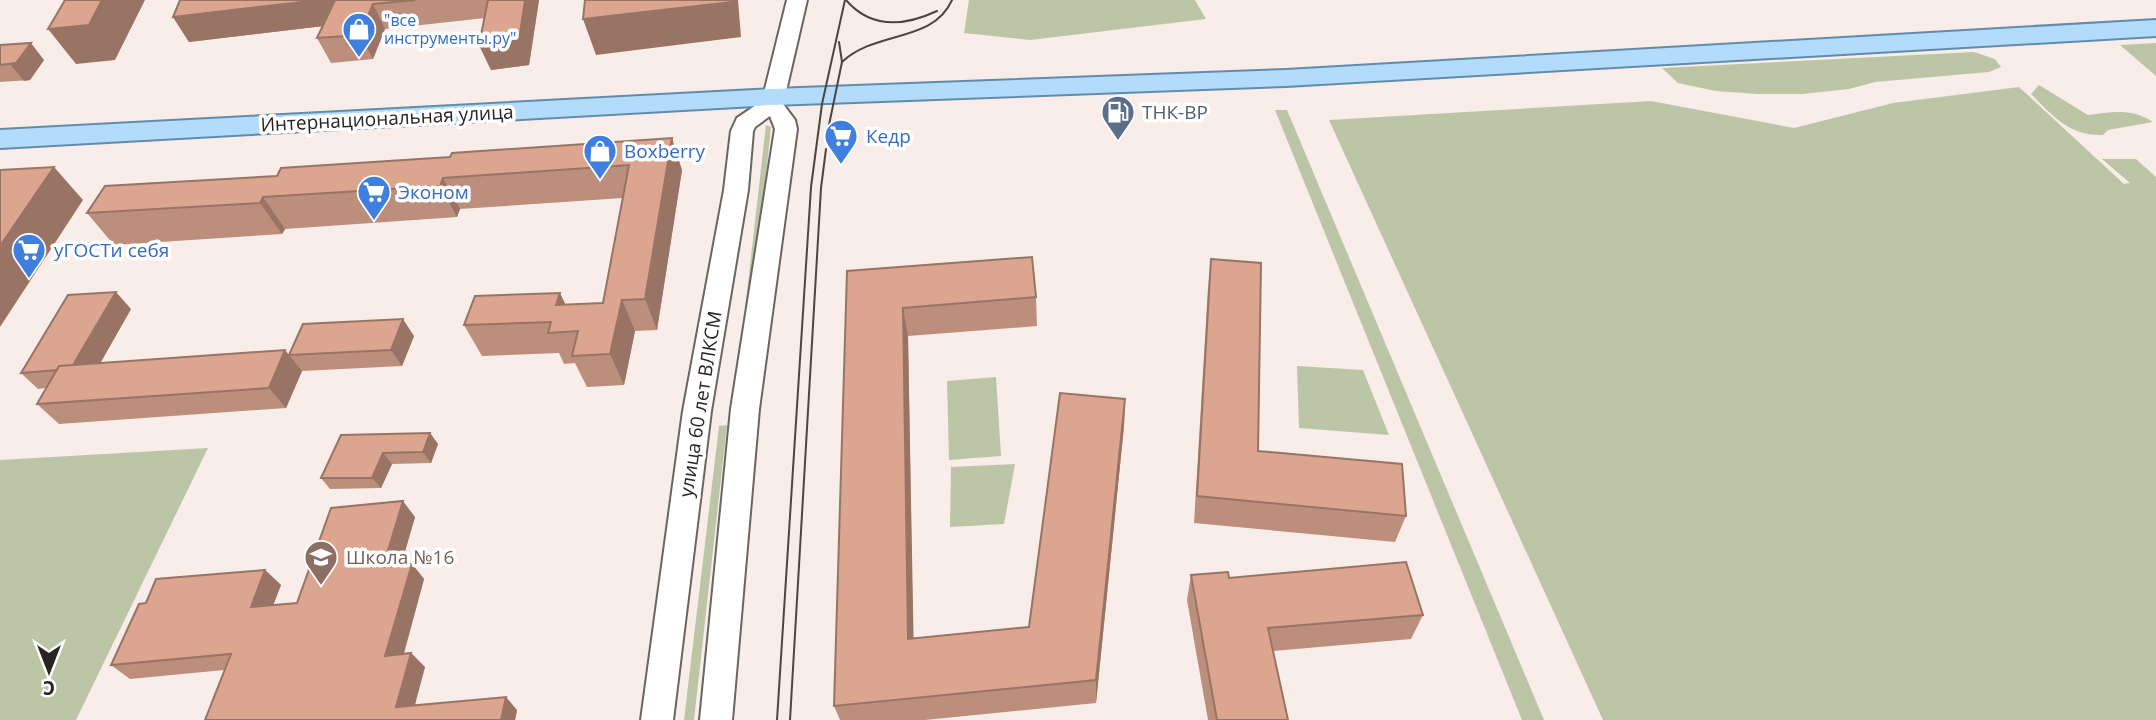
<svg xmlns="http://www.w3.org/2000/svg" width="2156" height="720" viewBox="0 0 2156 720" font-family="'Open Sans',sans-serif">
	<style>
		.green { fill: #bcc6a7 }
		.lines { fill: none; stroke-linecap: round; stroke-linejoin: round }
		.minor-casing { stroke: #6c6460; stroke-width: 4 }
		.major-casing { stroke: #628cad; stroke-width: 4 }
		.minor { fill: #fff; fill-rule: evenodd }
		.major { fill: #b3dcfa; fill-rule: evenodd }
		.tram { stroke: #4b4644; stroke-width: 2 }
		.wall { fill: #bc8e7c }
		.shaded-wall { fill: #997465 }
		.building { fill: #dba590; stroke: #997465; stroke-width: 2 }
		.labels { text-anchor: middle; stroke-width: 7; stroke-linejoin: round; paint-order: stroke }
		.far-shop-label { font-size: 16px; fill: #366cbe; stroke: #fff; text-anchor: start }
		.service-label { font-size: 19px; fill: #4e5e75; stroke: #fff; text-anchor: start }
		.street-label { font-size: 19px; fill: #282423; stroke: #fff }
		.shop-label { font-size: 19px; fill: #366cbe; stroke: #fff; text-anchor: start }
		.education-label { font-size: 19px; fill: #785e54; stroke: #fff; text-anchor: start }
	</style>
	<rect width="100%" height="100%" fill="#f8ede9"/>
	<!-- green -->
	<path class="green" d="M 969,0 L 1195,0 L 1206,19 L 1030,40 L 964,33 Z
		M 2156,43 L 2156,76 L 2120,45 Z
		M 1974,52 L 1995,59 L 2001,67 L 1989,72 L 1875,82 L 1849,89 L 1802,94 L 1757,94 L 1716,91 L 1678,83 L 1662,68 Z
		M 2039,85 L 2088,115 C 2111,112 2132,108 2153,122 L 2108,130 L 2103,135 C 2069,136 2053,116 2031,94 Z
		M 2019,87 L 2124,184 L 2130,183 L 2102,159 L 2136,159 L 2156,177 L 2156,720 L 1603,720 L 1329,120 L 1651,101 L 1794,128 L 1893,103 Z
		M 1275,110 L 1287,110 L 1544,720 L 1522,720 Z
		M 766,125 L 771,127 L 743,396 L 735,397 Z
		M 1297,366 L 1363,370 L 1389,435 L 1299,428 Z
		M 996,377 L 1001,456 L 949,460 L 947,381 Z
		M 727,425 L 694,720 L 684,720 L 719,426 Z
		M 208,448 L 76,720 L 0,720 L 0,460 Z
		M 1015,464 L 1004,524 L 950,527 L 951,467 Z"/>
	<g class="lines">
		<defs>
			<path id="minor" d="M 787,0 L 807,0 L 783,104 L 795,120 L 797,129 L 759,409 L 732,720 L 700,720 L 731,409 L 775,129 L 770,116 L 755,127 L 753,131 L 748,190 L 711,411 L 673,720 L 641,720 L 683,411 L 724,190 L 731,131 L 737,118 L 762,101 Z"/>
			<path id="major" d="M 2156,20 L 2156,36 L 1286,86 L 773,105 L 0,148 L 0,130 L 773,89 L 1286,70 Z"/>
		</defs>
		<!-- minor casing -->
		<use href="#minor" class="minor-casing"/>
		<!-- major casing -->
		<use href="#major" class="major-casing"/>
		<!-- minor -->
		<use href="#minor" class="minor"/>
		<!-- major -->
		<use href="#major" class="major"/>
		<!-- tram -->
		<path class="tram" d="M 846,0 C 871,29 905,26 937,11
			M 842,62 C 876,30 933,43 952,0
			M 829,125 L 842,62 L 839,42
			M 777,720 L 811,187 L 822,104 L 845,0
			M 790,720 L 821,188 L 826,149"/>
	</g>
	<!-- wall -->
	<path class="wall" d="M 180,0 L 539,0 L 529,65 L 491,70 L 479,45 L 485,18 L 385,29 L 373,59 L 331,63 L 317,38 L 323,26 L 189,42 L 173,17 Z
		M 0,45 L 44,60 L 30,80 L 0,82 Z
		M 452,153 L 682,170 L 657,330 L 635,331 L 624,385 L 587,387 L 575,363 L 564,364 L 559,353 L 482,356 L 464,325 L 565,305 L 603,303 L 623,198 L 460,209 L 457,217 L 285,229 L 282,234 L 114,245 L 87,213 L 277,176 L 450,157 Z
		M 1211,259 L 1258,451 L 1406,516 L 1395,542 L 1194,523 L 1208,288 Z
		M 847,271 L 1036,297 L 1037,326 L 908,336 L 913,638 L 1029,627 L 1125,399 L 1124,426 L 1096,703 L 925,720 L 840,720 L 834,706 Z
		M 131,309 L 100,363 L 289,355 L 414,336 L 402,366 L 302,371 L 286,408 L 59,424 L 37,404 L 46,388 L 38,389 L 21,373 Z
		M 430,433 L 438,444 L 431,463 L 392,464 L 381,488 L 330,489 L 321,478 Z
		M 415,517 L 401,565 L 412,564 L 424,579 L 404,654 L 411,653 L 425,667 L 414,705 L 517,710 L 515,720 L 205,720 L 224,670 L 130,679 L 111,665 L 265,570 L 281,585 L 273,605 L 297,603 Z
		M 1191,575 L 1229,578 L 1423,615 L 1411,639 L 1273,651 L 1288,720 L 1208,720 L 1187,600 Z"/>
	<!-- shaded-wall -->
	<path class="shaded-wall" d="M 102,0 L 145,0 L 115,60 L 76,64 L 48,29 Z
		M 319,0 L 337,0 L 349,23 L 189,42 L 173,17 Z
		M 525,0 L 539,0 L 529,65 L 491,70 L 479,45 Z
		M 732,0 L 738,0 L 741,37 L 596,55 L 583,19 Z
		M 373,4 L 385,29 L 373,59 L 360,35 Z
		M 31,43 L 44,60 L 30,80 L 24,81 L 10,64 Z
		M 672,138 L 682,170 L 657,330 L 645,299 Z
		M 54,167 L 83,200 L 0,327 L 0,246 Z
		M 443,178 L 460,209 L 457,217 L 440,186 Z
		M 263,197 L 285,229 L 282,234 L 260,203 Z
		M 116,292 L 131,309 L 88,385 L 71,369 Z
		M 560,293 L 575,324 L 556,305 Z
		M 622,300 L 635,331 L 624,385 L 610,354 Z
		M 903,308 L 908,336 L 914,663 L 908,639 Z
		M 403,319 L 414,336 L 402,366 L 391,350 Z
		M 285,350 L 302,371 L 286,408 L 269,388 Z
		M 1125,399 L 1124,426 L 1096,703 L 1096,680 Z
		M 430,433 L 438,444 L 431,463 L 423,452 Z
		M 383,453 L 392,464 L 381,488 L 372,478 Z
		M 403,501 L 415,517 L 396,582 L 383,567 Z
		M 412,564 L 424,579 L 399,670 L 385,656 Z
		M 265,570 L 281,585 L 267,621 L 251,607 Z
		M 411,653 L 425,667 L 411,720 L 396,707 Z
		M 506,697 L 517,710 L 515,720 L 501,720 Z"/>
	<!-- building -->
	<path class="building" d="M 65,0 L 102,0 L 89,25 L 48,29 Z
		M 180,0 L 319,0 L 173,17 Z
		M 335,0 L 415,0 L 373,4 L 360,35 L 317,38 Z
		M 488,0 L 525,0 L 519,40 L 479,45 Z
		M 585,0 L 732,0 L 732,2 L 583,19 Z
		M 31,43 L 16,63 L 0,65 L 0,45 Z
		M 672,138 L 645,299 L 622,300 L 610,354 L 572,356 L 578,331 L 548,333 L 551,322 L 464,325 L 475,296 L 560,293 L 556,305 L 603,303 L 629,165 L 443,178 L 440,186 L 263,197 L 260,203 L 87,213 L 105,186 L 277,176 L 281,168 L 450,157 L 452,153 Z
		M 54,167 L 0,246 L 0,170 Z
		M 1032,257 L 1036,297 L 903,308 L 908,639 L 1029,627 L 1060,393 L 1125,399 L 1096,680 L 834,706 L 847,271 Z
		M 1211,259 L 1261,263 L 1258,451 L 1402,464 L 1406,516 L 1197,496 Z
		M 116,292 L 73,365 L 59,366 L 57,370 L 21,373 L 68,295 Z
		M 403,319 L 391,350 L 289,355 L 303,324 Z
		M 285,350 L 269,388 L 37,404 L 59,366 Z
		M 430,433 L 423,452 L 383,453 L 372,478 L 321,478 L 341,435 Z
		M 403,501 L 383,567 L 412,564 L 385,656 L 411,653 L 396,707 L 506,697 L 501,720 L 205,720 L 231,654 L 111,665 L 139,604 L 146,603 L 156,579 L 265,570 L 251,607 L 297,603 L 331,508 Z
		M 1406,562 L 1423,615 L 1268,628 L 1288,720 L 1217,720 L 1191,575 L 1228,572 L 1229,578 Z"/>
	<!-- icons -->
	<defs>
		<symbol id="shop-pin" viewBox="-11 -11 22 30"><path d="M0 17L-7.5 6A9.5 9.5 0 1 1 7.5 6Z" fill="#3f7fe0" stroke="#fff"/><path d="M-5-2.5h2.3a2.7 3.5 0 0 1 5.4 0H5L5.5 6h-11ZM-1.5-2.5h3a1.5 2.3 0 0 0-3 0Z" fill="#fff"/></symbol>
		<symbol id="fuel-pin" viewBox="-11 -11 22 30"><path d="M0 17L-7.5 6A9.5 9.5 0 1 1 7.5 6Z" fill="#5c6f8a" stroke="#fff"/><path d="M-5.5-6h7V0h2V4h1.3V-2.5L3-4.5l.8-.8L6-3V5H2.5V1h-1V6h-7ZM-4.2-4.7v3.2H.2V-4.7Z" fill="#fff"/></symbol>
		<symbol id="supermarket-pin" viewBox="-11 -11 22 30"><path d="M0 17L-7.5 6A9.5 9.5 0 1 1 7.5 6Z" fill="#3f7fe0" stroke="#fff"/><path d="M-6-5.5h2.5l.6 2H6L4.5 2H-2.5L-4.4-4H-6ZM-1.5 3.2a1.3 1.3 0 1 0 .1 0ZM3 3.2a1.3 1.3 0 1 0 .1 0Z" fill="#fff"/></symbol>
		<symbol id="school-pin" viewBox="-11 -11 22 30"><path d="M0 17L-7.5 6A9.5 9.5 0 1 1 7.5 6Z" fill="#8d6e63" stroke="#fff"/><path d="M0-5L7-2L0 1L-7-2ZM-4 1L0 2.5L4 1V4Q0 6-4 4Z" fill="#fff"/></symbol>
	</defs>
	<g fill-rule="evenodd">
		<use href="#shop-pin" x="340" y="10" width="38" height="52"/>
		<use href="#fuel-pin" x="1099" y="93" width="38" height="52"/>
		<use href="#supermarket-pin" x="822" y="117" width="38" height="52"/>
		<use href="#shop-pin" x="581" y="132" width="38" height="52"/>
		<use href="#supermarket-pin" x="355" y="173" width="38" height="52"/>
		<use href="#supermarket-pin" x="10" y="231" width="38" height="52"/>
		<use href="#school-pin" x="302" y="538" width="38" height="52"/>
	</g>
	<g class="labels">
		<!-- far-shop labels -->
		<g class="far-shop-label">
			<text x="384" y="26">"все<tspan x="384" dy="18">инструменты.ру"</tspan></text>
		</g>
		<!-- service labels -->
		<g class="service-label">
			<text x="1142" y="119">ТНК-ВР</text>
		</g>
		<!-- street labels -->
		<g class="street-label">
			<text transform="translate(387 118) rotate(-3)" y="7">Интернациональная улица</text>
			<text transform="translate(700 404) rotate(-81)" y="7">улица 60 лет ВЛКСМ</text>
		</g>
		<!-- shop labels -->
		<g class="shop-label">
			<text x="866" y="143">Кедр</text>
			<text x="624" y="158">Boxberry</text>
			<text x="398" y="199">Эконом</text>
			<text x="54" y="257">уГОСТи себя</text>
		</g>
		<!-- education labels -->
		<g class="education-label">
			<text x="346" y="564">Школа №16</text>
		</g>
	</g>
	<!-- north arrow -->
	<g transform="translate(49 671) rotate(180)" stroke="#ffffff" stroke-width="5" paint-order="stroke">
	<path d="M0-5L12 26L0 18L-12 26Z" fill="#282423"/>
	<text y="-10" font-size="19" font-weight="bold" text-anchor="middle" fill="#282423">С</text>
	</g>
</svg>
